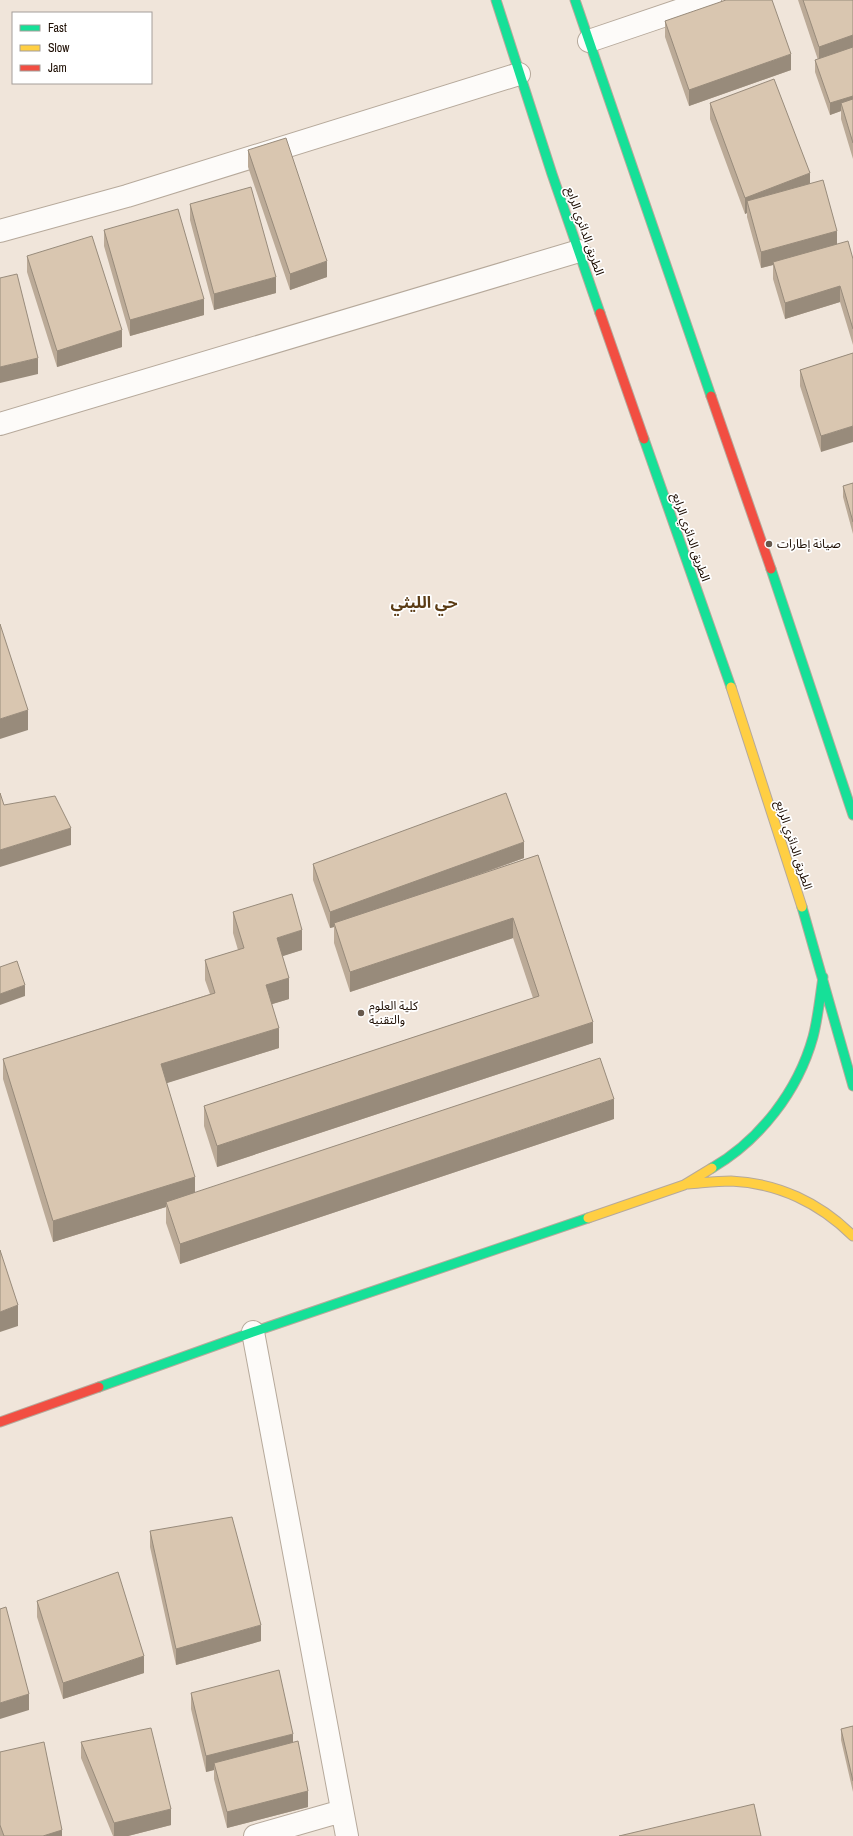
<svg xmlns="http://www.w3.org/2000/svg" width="853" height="1836" viewBox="0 0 853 1836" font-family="'Archivo Narrow','Noto Sans Arabic',sans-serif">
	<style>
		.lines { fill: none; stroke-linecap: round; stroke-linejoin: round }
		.street-casing { stroke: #b6a99b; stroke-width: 24 }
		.fast-casing { stroke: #b6a99b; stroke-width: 11 }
		.slow-casing { stroke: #b6a99b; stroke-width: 11 }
		.jam-casing { stroke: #b6a99b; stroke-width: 11 }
		.street { stroke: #fdfbf9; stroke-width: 22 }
		.fast { stroke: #16e098; stroke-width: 9 }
		.slow { stroke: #ffcf43; stroke-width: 9 }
		.jam { stroke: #f24e42; stroke-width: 9 }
		.wall { fill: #bbaa97 }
		.shaded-wall { fill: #988b7b }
		.building { fill: #d9c6b0; stroke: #988b7b }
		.poi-dot { fill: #66584c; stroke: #fff; stroke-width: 1.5 }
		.labels { text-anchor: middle; stroke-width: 3.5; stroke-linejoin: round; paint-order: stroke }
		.street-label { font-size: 12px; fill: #1c0c00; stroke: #fff }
		.poi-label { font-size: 12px; fill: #1c0c00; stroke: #fff; text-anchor: start }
		.district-label { font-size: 16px; font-weight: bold; fill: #5b3c15; stroke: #fff }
	</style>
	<rect width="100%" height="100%" fill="#f0e5da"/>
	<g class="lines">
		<defs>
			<path id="street" d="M 589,41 L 710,0
				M 0,231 L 127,196 L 519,74
				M 0,424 L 579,251
				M 253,1332 L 347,1836
				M 255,1836 L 342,1811"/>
			<path id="fast" d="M 496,0 L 552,174 L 600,313
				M 575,0 L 711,396
				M 644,439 L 731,687
				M 771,569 L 853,815
				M 802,907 L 853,1086
				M 712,1168 C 760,1140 798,1091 813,1037 C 818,1018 820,997 823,977
				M 99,1387 L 253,1332 L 588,1218"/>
			<path id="slow" d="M 731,687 L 802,907
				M 688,1184 C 702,1183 716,1181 731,1181 C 778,1183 820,1203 853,1236
				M 588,1218 L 684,1185 L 712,1168"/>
			<path id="jam" d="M 600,313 L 644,439
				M 711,396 L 771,569
				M 0,1422 L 99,1387"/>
		</defs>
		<!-- street casing -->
		<use href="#street" class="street-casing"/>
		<!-- fast casing -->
		<use href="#fast" class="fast-casing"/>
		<!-- slow casing -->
		<use href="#slow" class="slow-casing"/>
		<!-- jam casing -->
		<use href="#jam" class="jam-casing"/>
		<!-- street -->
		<use href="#street" class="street"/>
		<!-- fast -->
		<use href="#fast" class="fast"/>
		<!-- slow -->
		<use href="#slow" class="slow"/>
		<!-- jam -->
		<use href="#jam" class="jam"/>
	</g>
	<!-- wall -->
	<path class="wall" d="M 798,0 L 853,0 L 853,159 L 841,119 L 841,111 L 830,115 L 815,72 L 815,60 L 818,60 Z
		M 665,21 L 791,70 L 689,106 L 665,37 Z
		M 710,103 L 810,183 L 837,244 L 853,259 L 853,345 L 840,302 L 785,319 L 773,279 L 773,265 L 761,268 L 747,217 L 747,213 L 745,214 L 710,119 Z
		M 248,150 L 327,277 L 290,290 L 248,167 Z
		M 190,204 L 276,293 L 214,310 L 190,220 Z
		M 104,230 L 204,315 L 130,336 L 104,246 Z
		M 27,256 L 122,347 L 57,367 L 27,272 Z
		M 853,353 L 821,452 L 800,386 L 800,370 Z
		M 853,483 L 853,534 L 843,497 L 843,486 Z
		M 538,855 L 593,1043 L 217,1167 L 204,1126 L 204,1106 L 533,998 L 513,938 L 350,992 L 334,943 L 334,927 L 330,928 L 313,880 L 313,864 L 524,858 L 478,875 Z
		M 233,912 L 302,950 L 282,956 L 289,999 L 272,1004 L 279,1048 L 166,1083 L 195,1193 L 614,1119 L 180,1264 L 166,1223 L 166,1207 L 53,1242 L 3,1079 L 3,1059 L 210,994 L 205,980 L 205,960 L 238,950 L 233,933 Z
		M 150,1531 L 261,1641 L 176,1665 L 150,1547 Z
		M 37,1601 L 144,1673 L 63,1699 L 37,1617 Z
		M 191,1693 L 293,1742 L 308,1807 L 227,1828 L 214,1779 L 214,1770 L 206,1772 L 191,1709 Z
		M 853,1726 L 853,1792 L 841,1740 L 841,1729 Z
		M 81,1742 L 171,1825 L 128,1836 L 113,1836 L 81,1758 Z
		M 0,1752 L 62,1836 L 0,1836 Z"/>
	<!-- shaded-wall -->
	<path class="shaded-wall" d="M 853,35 L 853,51 L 819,63 L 819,47 Z
		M 791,54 L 791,70 L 689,106 L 689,90 Z
		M 853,96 L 853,107 L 841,103 L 841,111 L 830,115 L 830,103 Z
		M 810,173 L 810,189 L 747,201 L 747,213 L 745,214 L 745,198 Z
		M 837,231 L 837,247 L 773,262 L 773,265 L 761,268 L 761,252 Z
		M 327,261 L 327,277 L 290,290 L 290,274 Z
		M 276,277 L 276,293 L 214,310 L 214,294 Z
		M 840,286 L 840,302 L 785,319 L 785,303 Z
		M 204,299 L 204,315 L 130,336 L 130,320 Z
		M 122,330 L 122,347 L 57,367 L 57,351 Z
		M 38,358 L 38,374 L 0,383 L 0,367 Z
		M 853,426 L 853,442 L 821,452 L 821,436 Z
		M 28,710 L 28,730 L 0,739 L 0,719 Z
		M 71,828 L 71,845 L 0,867 L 0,850 Z
		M 524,842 L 524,858 L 335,926 L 334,923 L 334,927 L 330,928 L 330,912 Z
		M 513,918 L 513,938 L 350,992 L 350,972 Z
		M 302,930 L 302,950 L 277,958 L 277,938 Z
		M 289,978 L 289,999 L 266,1006 L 266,985 Z
		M 25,985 L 25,996 L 0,1005 L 0,994 Z
		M 593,1022 L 593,1043 L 217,1167 L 217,1146 Z
		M 279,1028 L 279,1048 L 161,1085 L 161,1064 Z
		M 614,1099 L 614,1119 L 180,1264 L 180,1244 Z
		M 195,1177 L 195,1198 L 166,1202 L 166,1207 L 53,1242 L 53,1221 Z
		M 18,1305 L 18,1326 L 0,1332 L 0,1312 Z
		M 261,1625 L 261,1641 L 176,1665 L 176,1649 Z
		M 144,1656 L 144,1673 L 63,1699 L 63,1683 Z
		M 29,1694 L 29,1710 L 0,1719 L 0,1703 Z
		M 293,1734 L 293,1750 L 214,1763 L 214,1770 L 206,1772 L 206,1756 Z
		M 308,1791 L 308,1807 L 227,1828 L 227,1812 Z
		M 171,1809 L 171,1825 L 128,1836 L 114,1836 L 114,1823 Z
		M 62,1830 L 62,1836 L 43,1836 Z"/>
	<!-- building -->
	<path class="building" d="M 726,0 L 772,0 L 791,54 L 689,90 L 665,21 Z
		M 803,0 L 853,0 L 853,35 L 819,47 Z
		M 853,47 L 853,96 L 830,103 L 815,60 Z
		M 774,79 L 810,173 L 745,198 L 710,103 Z
		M 853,99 L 853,143 L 841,103 Z
		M 286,138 L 327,261 L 290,274 L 248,150 Z
		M 823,180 L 837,231 L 761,252 L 747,201 Z
		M 251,187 L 276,277 L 214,294 L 190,204 Z
		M 178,209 L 204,299 L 130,320 L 104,230 Z
		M 92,236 L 122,330 L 57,351 L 27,256 Z
		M 848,241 L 853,259 L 853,329 L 840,286 L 785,303 L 773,262 Z
		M 17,274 L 38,358 L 0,367 L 0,278 Z
		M 853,353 L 853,426 L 821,436 L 800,370 Z
		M 853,483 L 853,522 L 843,486 Z
		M 0,624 L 28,710 L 0,719 Z
		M 0,793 L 4,805 L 55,796 L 71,828 L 0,850 Z
		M 506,793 L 524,842 L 330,912 L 313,864 Z
		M 538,855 L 593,1022 L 217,1146 L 204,1106 L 539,996 L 513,918 L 350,972 L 334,923 Z
		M 292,894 L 302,930 L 277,938 L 289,978 L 266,985 L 279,1028 L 161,1064 L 195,1177 L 53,1221 L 3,1059 L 215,993 L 205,960 L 244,948 L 233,912 Z
		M 17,961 L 25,985 L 0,994 L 0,967 Z
		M 600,1058 L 614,1099 L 180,1244 L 166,1202 Z
		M 0,1250 L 18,1305 L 0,1312 Z
		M 232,1517 L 261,1625 L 176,1649 L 150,1531 Z
		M 118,1572 L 144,1656 L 63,1683 L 37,1601 Z
		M 6,1607 L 29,1694 L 0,1703 L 0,1609 Z
		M 279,1670 L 293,1734 L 206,1756 L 191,1693 Z
		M 853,1726 L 853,1781 L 841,1729 Z
		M 151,1728 L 171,1809 L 114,1823 L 81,1742 Z
		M 298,1741 L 308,1791 L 227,1812 L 214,1763 Z
		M 44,1742 L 62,1830 L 43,1836 L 4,1836 L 0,1825 L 0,1752 Z
		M 754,1804 L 761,1836 L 619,1836 Z"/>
	<!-- markers -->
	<g class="poi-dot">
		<circle cx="769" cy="544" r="4"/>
		<circle cx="361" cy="1013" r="4"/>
	</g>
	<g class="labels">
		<!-- street labels -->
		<g class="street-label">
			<text transform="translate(585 231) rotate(71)" y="4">الطريق الدائري الرابع</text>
			<text transform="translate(691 537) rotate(71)" y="4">الطريق الدائري الرابع</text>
			<text transform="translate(794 845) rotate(72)" y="4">الطريق الدائري الرابع</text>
		</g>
		<!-- poi labels -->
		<g class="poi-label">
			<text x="777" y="548">صيانة إطارات</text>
			<text x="369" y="1010">كلية العلوم<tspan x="369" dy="14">والتقنية</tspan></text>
		</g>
		<!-- district labels -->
		<g class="district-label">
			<text x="424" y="608">حي الليثي</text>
		</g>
	</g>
	<!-- legend -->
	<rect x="12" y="12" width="140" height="72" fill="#ffffff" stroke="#a49e99"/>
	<rect x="20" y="25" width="20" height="6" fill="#16e098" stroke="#a49e99"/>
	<text x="48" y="32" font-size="12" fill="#1c0c00">Fast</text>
	<rect x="20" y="45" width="20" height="6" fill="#ffcf43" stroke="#a49e99"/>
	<text x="48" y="52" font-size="12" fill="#1c0c00">Slow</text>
	<rect x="20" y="65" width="20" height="6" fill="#f24e42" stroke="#a49e99"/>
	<text x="48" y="72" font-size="12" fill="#1c0c00">Jam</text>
</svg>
